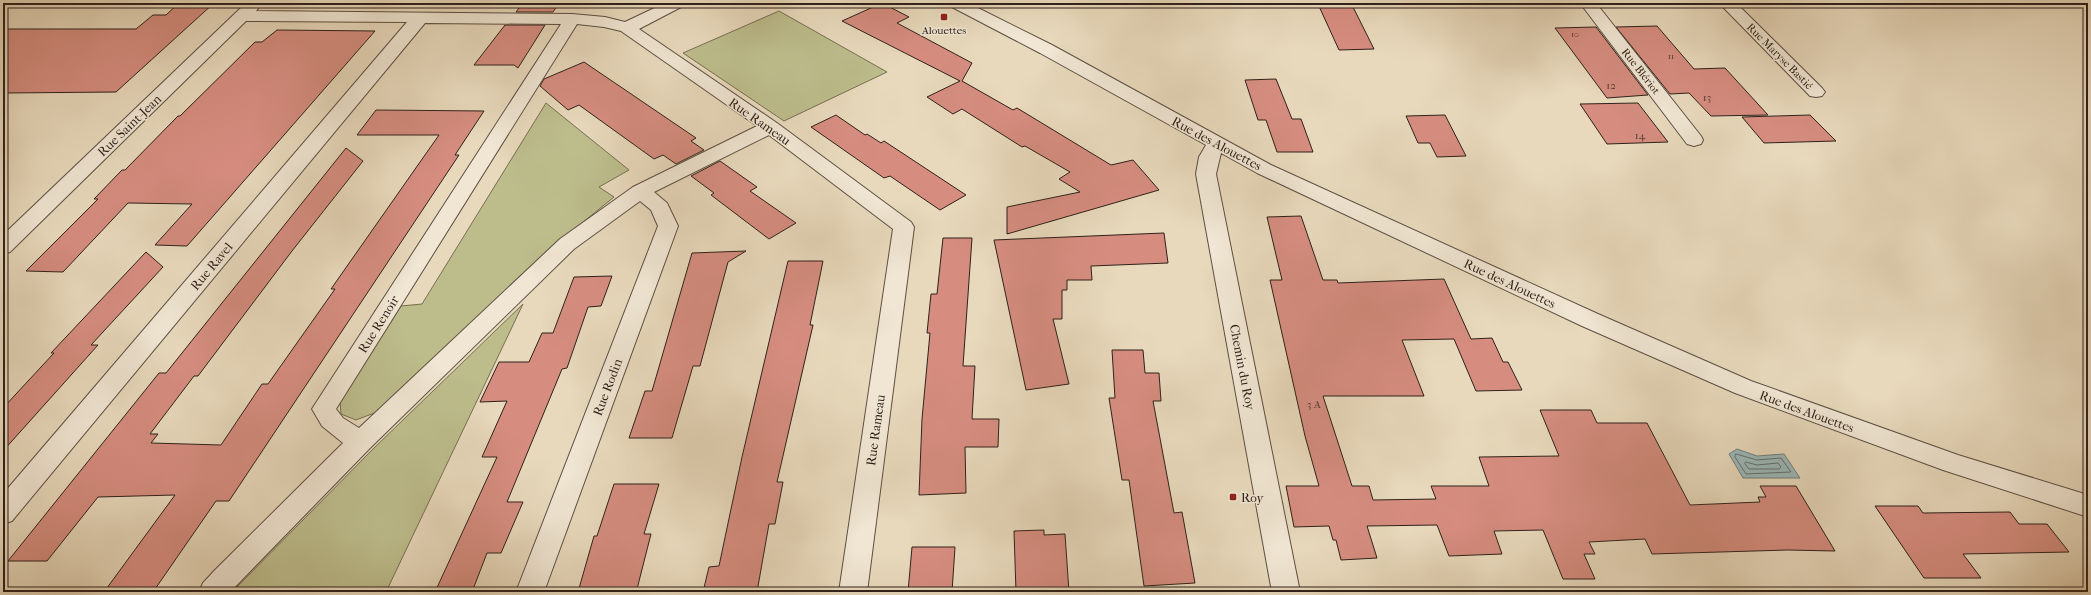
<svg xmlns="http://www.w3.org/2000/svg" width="2091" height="595" viewBox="0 0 2091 595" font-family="'IM FELL French Canon',serif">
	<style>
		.green { fill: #bdbd8c; stroke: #766f53 }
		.water { fill: #9ab8ba; stroke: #6f7c7a }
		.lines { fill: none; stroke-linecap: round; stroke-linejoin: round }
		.shore { stroke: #646c6a; stroke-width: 1 }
		.building { fill: #d68d80; stroke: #2e211a }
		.minor-casing { stroke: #5c4f42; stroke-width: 2 }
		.minor { fill: #f0e6d3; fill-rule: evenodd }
		.poi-dot { fill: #8f2418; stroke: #f0e6d3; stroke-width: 1.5 }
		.labels { text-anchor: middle; stroke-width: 3; stroke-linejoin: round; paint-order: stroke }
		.far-number-label { font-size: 9px; fill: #583c34 }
		.far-poi-label { font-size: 11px; fill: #2e211a; stroke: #f0e6d3 }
		.far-street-label { font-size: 11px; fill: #2e211a; stroke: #f0e6d3 }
		.number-label { font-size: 11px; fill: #583c34 }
		.street-label { font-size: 13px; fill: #2e211a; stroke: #f0e6d3 }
		.poi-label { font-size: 13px; fill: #2e211a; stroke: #f0e6d3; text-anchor: start }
	</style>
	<rect width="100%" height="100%" fill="#e8d9bc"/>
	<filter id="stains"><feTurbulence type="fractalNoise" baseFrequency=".005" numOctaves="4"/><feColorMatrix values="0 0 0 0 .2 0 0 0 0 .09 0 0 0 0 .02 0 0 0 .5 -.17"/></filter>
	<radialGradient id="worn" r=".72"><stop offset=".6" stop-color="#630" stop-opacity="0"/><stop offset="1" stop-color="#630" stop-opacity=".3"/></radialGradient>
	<!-- green -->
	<path class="green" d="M 779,11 L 887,72 L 784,121 L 683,53 Z
		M 546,103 L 629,170 L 599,187 L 614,197 L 557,243 L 377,412 L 356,420 L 341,414 L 340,400 L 401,306 L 422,304 Z
		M 523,304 L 386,592 L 232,592 L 373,449 Z"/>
	<!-- water -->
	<path class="water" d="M 1737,449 L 1757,456 L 1784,454 L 1800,478 L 1743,478 L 1729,454 Z"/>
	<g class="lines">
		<!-- shore -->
		<path class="shore" d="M 1736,454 L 1757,460 L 1781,458 L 1791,472 L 1746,474 L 1735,457 Z
			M 1746,462 L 1757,465 L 1778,463 L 1781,467 L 1779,469 L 1749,469 L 1745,464 Z"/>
	</g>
	<!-- building -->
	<path class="building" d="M 179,3 L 214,3 L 116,92 L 3,93 L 3,29 L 136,29 L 153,15 L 166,15 Z
		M 523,3 L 559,3 L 553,12 L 516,12 Z
		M 882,3 L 909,17 L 897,23 L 972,63 L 962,81 L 1013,110 L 1017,108 L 1111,165 L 1133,160 L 1159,190 L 1007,234 L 1007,207 L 1080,192 L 1059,179 L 1070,172 L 1025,146 L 1022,147 L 962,109 L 953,114 L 927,97 L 960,81 L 842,21 Z
		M 1351,3 L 1374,49 L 1339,50 L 1318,4 Z
		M 505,25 L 545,25 L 518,68 L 514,65 L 474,65 Z
		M 1657,26 L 1694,69 L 1725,68 L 1768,115 L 1711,116 L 1689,93 L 1670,94 L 1616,27 Z
		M 1596,27 L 1648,95 L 1607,98 L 1555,28 Z
		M 277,30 L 375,31 L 187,246 L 155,245 L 192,204 L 128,203 L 63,272 L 26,271 L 98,199 L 94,199 L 122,170 L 125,170 L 178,116 L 180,116 L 255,42 L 262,42 Z
		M 584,62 L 696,138 L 691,141 L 704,150 L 676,164 L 663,155 L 654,159 L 579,105 L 568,110 L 540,86 L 544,79 Z
		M 1276,79 L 1292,119 L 1301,119 L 1313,152 L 1277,152 L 1266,120 L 1258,120 L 1245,80 Z
		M 1638,103 L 1668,142 L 1607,144 L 1580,104 Z
		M 376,110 L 484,111 L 455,155 L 459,155 L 229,501 L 216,501 L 153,592 L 104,592 L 175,495 L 98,497 L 47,561 L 8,561 L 159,373 L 166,373 L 346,148 L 363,161 L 292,251 L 198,376 L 194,376 L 150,434 L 158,434 L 151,443 L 221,445 L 262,384 L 268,384 L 335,289 L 331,289 L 439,135 L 357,135 Z
		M 836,115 L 865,135 L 867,134 L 881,143 L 884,141 L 966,195 L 940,210 L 890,176 L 884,178 L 811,127 Z
		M 1445,115 L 1466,156 L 1437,157 L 1430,143 L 1418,143 L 1406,116 Z
		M 1810,115 L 1836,141 L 1764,143 L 1742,117 Z
		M 720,161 L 757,187 L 750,191 L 796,223 L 769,239 L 711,195 L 714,193 L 691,176 Z
		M 1301,216 L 1323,280 L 1337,280 L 1338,283 L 1444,279 L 1471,339 L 1492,338 L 1503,362 L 1508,362 L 1522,390 L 1476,391 L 1454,339 L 1402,340 L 1424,396 L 1323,396 L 1352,486 L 1369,486 L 1373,500 L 1436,499 L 1431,486 L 1489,486 L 1479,457 L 1559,456 L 1540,410 L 1591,410 L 1597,423 L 1647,423 L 1690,505 L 1760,502 L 1758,497 L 1766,497 L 1760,486 L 1796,486 L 1835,551 L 1788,550 L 1652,554 L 1645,539 L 1589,542 L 1595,554 L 1584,554 L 1595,579 L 1563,579 L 1543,530 L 1494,531 L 1502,554 L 1449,556 L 1437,525 L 1367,526 L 1377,558 L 1341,560 L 1336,540 L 1333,540 L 1329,526 L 1294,527 L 1286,486 L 1319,486 L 1305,436 L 1270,280 L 1282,280 L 1267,217 Z
		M 1164,233 L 1168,263 L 1091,266 L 1092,280 L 1067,280 L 1067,290 L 1062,290 L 1062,319 L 1053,319 L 1069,384 L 1026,390 L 994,240 Z
		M 943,238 L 972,238 L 963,366 L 975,366 L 972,419 L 999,419 L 998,447 L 965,447 L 966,493 L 919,495 L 922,419 L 930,333 L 927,333 L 931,294 L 937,294 Z
		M 746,251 L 728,262 L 700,366 L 693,366 L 672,438 L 629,438 L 645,391 L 652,391 L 692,253 Z
		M 146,252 L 163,267 L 91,345 L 98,345 L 3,451 L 3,408 L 54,353 L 51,353 Z
		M 788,261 L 823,261 L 810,325 L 813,325 L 777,482 L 783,482 L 775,524 L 769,524 L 757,592 L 703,592 L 709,567 L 719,566 L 742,457 Z
		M 612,276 L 601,306 L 588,307 L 567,368 L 562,369 L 507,502 L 523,502 L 501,553 L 487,553 L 472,592 L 435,592 L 497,457 L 482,457 L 507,401 L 480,402 L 499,362 L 529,362 L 542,333 L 553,333 L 574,277 Z
		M 1112,350 L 1143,350 L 1145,373 L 1159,373 L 1161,401 L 1153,401 L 1174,513 L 1182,512 L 1195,583 L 1144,586 L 1129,480 L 1122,480 L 1109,398 L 1115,398 Z
		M 614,484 L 659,484 L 644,534 L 651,534 L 637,589 L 632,589 L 631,592 L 578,592 L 594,536 L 597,536 Z
		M 1875,506 L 1918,506 L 1923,513 L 2010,512 L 2019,524 L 2047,524 L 2069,552 L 1963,554 L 1981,578 L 1924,578 Z
		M 1044,530 L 1044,535 L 1065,534 L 1069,592 L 1016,592 L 1014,531 Z
		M 912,547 L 955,547 L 952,592 L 908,592 Z"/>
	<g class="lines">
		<defs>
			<path id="minor" d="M 246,3 L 258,3 L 260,6 L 256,11 L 572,14 L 605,17 L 625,22 L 665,3 L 685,3 L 683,6 L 639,29 L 777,123 L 911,222 L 914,227 L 867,592 L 839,592 L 893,229 L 769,135 L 654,192 L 667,203 L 678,226 L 544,592 L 516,592 L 658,226 L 651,210 L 640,201 L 574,249 L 370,448 L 230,592 L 199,592 L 203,583 L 215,570 L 343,443 L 322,426 L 312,409 L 561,24 L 425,23 L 12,521 L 3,524 L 3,494 L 407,22 L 246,21 L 10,252 L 3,254 L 3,235 ZM 577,24 L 604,27 L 621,31 L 757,126 L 633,187 L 560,239 L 359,428 L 343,418 L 336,409 Z
				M 948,3 L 968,3 L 1052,45 L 1271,165 L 1598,314 L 1751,381 L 1958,455 L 2088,495 L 2088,517 L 1943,470 L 1735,393 L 1582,326 L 1257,173 L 1221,153 L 1216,174 L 1300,592 L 1272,592 L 1196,174 L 1199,157 L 1206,145 L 1040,53 L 950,6 Z
				M 1580,3 L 1596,3 L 1701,136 L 1703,140 L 1701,144 L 1694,146 L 1687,144 Z
				M 1719,3 L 1736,3 L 1822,88 L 1825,92 L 1822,96 L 1816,97 L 1810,96 Z"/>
		</defs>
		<!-- minor casing -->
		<use href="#minor" class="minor-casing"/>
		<!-- minor -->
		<use href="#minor" class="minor"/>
	</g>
	<!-- markers -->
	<g class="poi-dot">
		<rect x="940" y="13" width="8" height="8" rx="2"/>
		<rect x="1229" y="493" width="8" height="8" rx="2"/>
	</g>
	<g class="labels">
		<!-- far-number labels -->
		<g class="far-number-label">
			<text x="1575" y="37">10</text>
			<text x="1671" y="59">11</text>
		</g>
		<!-- far-poi labels -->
		<g class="far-poi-label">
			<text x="944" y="34">Alouettes</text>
		</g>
		<!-- far-street labels -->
		<g class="far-street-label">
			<text transform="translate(1780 56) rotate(45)" y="4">Rue Maryse Bastié</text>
			<text transform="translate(1641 71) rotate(52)" y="4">Rue Blériot</text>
		</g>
		<!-- number labels -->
		<g class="number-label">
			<text x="1611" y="89">12</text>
			<text x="1707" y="101">13</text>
			<text x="1640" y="139">14</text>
			<text x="1314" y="408">3 A</text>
		</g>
		<!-- street labels -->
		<g class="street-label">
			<text transform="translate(760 121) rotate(35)" y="5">Rue Rameau</text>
			<text transform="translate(129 125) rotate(-44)" y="5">Rue Saint-Jean</text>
			<text transform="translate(1217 143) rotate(28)" y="5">Rue des Alouettes</text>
			<text transform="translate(211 266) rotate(-50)" y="5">Rue Ravel</text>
			<text transform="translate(1510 283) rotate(25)" y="5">Rue des Alouettes</text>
			<text transform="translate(378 324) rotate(-58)" y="5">Rue Renoir</text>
			<text transform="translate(1243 367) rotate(79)" y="5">Chemin du Roy</text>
			<text transform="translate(607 387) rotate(-69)" y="5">Rue Rodin</text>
			<text transform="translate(1807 411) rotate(20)" y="5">Rue des Alouettes</text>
			<text transform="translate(875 430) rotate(-82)" y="5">Rue Rameau</text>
		</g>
		<!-- poi labels -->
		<g class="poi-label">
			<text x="1241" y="502">Roy</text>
		</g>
	</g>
	<!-- margin -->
	<rect width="2091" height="595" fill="none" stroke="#e8d9bc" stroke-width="16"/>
	<rect x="4" y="4" width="2083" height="587" fill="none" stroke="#2e211a" stroke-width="2"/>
	<rect x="8" y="8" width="2075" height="579" fill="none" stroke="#2e211a"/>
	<rect width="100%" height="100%" filter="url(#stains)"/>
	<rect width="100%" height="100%" fill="url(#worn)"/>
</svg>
